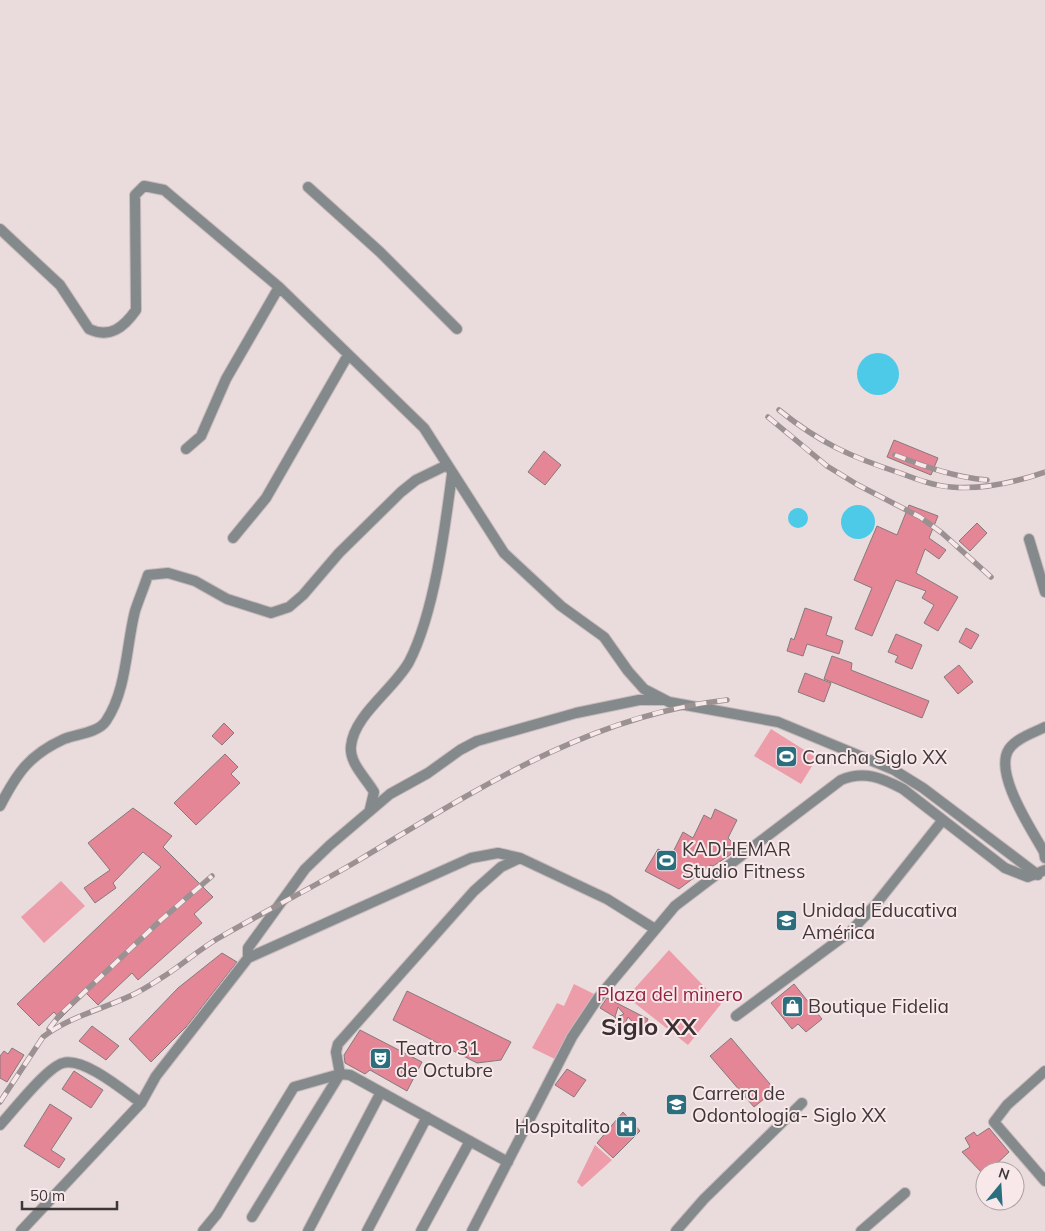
<svg xmlns="http://www.w3.org/2000/svg" width="1045" height="1231" viewBox="0 0 1045 1231" font-family="Mulish,sans-serif">
	<style>
		.green { fill: #ed9da9 }
		.water { fill: #4ccae7 }
		.building { fill: #e58696; stroke: #87797b }
		.lines { fill: none; stroke-linecap: round; stroke-linejoin: round }
		.minor-casing { stroke: #c7babc; stroke-width: 12 }
		.minor { stroke: #848a8b; stroke-width: 10 }
		.rail-casing { stroke: #9b9092; stroke-width: 5.5 }
		.rail { stroke: #f8e8ea; stroke-width: 4; stroke-dasharray: 11; stroke-linecap: butt }
		.labels { text-anchor: middle; stroke-width: 4; stroke-linejoin: round; paint-order: stroke }
		.poi-label { font-size: 19px; fill: #3d3738; stroke: #f8e8ea; text-anchor: start }
		.park-label { font-size: 19px; fill: #922341; stroke: #f8e8ea }
		.district-label { font-size: 24px; font-weight: bold; fill: #3a2f30; stroke: #f8e8ea }
	</style>
	<rect width="100%" height="100%" fill="#eadbdd"/>
	<!-- green -->
	<path class="green" d="M 771,729 L 817,758 L 801,784 L 754,756 Z
		M 61,881 L 85,906 L 44,943 L 21,917 Z
		M 669,950 L 721,1004 L 688,1045 L 627,997 Z
		M 574,984 L 596,995 L 557,1060 L 532,1048 L 557,1003 L 564,1006 Z
		M 595,1145 L 612,1160 L 582,1187 L 577,1182 Z"/>
	<!-- water -->
	<path class="water" d="M857 374a21 21 0 1 1 42 0a21 21 0 1 1-42 0Z
		M841 522a17 17 0 1 1 34 0a17 17 0 1 1-34 0Z
		M788 518a10 10 0 1 1 20 0a10 10 0 1 1-20 0Z"/>
	<!-- building -->
	<path class="building" d="M 894,440 L 938,458 L 931,475 L 887,457 Z
		M 544,451 L 561,465 L 545,485 L 528,472 Z
		M 909,505 L 938,516 L 929,538 L 946,550 L 939,559 L 925,549 L 916,573 L 958,597 L 938,631 L 924,623 L 934,605 L 922,598 L 926,591 L 896,580 L 872,636 L 855,629 L 872,588 L 854,580 L 877,526 L 897,535 Z
		M 977,523 L 987,533 L 970,551 L 959,541 Z
		M 805,608 L 832,617 L 826,635 L 843,641 L 839,654 L 807,644 L 803,656 L 787,651 L 791,638 L 794,640 Z
		M 966,628 L 979,635 L 971,649 L 959,642 Z
		M 896,634 L 922,645 L 912,669 L 895,662 L 898,656 L 888,652 Z
		M 832,656 L 852,663 L 851,670 L 929,701 L 922,718 L 824,679 Z
		M 959,665 L 973,682 L 958,694 L 944,677 Z
		M 805,673 L 831,683 L 824,702 L 798,692 Z
		M 224,723 L 234,733 L 222,745 L 212,736 Z
		M 225,754 L 238,767 L 231,774 L 240,783 L 196,825 L 174,803 Z
		M 133,808 L 172,836 L 163,847 L 213,897 L 194,914 L 202,923 L 138,980 L 132,973 L 98,1005 L 86,993 L 60,1019 L 54,1012 L 39,1026 L 17,1004 L 161,867 L 143,852 L 113,883 L 116,888 L 95,903 L 84,888 L 110,870 L 88,843 Z
		M 715,809 L 737,820 L 728,838 L 738,848 L 730,855 L 713,866 L 711,865 L 679,889 L 645,871 L 658,849 L 671,856 L 683,832 L 693,838 L 704,815 L 711,819 Z
		M 222,953 L 237,962 L 186,1027 L 151,1062 L 129,1039 L 178,988 Z
		M 794,984 L 822,1019 L 806,1032 L 798,1024 L 792,1029 L 771,1003 Z
		M 407,991 L 511,1042 L 501,1060 L 477,1063 L 393,1020 Z
		M 607,998 L 648,1019 L 642,1032 L 628,1017 L 622,1029 L 608,1021 L 624,1014 L 618,1007 L 615,1017 L 600,1008 Z
		M 92,1026 L 119,1046 L 106,1060 L 79,1041 Z
		M 360,1030 L 422,1062 L 407,1091 L 370,1070 L 365,1074 L 345,1063 L 344,1055 Z
		M 731,1038 L 775,1090 L 754,1107 L 710,1056 Z
		M 12,1048 L 24,1055 L 7,1082 L 0,1078 L 0,1056 L 4,1051 L 8,1054 Z
		M 567,1069 L 586,1080 L 574,1097 L 555,1085 Z
		M 74,1071 L 103,1090 L 91,1108 L 62,1089 Z
		M 50,1104 L 72,1118 L 51,1150 L 65,1159 L 59,1168 L 24,1146 Z
		M 623,1112 L 640,1131 L 613,1158 L 597,1143 Z
		M 989,1128 L 1009,1152 L 989,1171 L 985,1171 L 985,1176 L 962,1152 L 970,1147 L 965,1138 L 974,1132 L 977,1136 Z"/>
	<g class="lines">
		<defs>
			<path id="minor" d="M 308,187 L 380,252 L 457,329
				M 0,229 L 60,285 L 89,329 C 110,339 124,327 136,310 L 135,195 L 144,186 L 164,190 L 279,287 L 424,428 L 504,553 L 561,606 L 604,637 L 628,671 L 644,689 L 669,702 L 778,722 L 894,770 L 923,788 L 1038,875
				M 186,449 L 201,436 L 226,379 L 279,287
				M 233,538 L 266,498 L 348,355
				M 1029,539 L 1045,592
				M 1045,727 C 1033,733 1017,738 1009,749 C 993,773 1032,830 1044,852 L 1045,858
				M 0,806 C 17,773 29,755 64,739 C 76,734 98,733 106,721 C 127,690 126,646 135,611 C 139,599 144,587 148,575 L 168,573 L 195,581 L 227,599 L 271,613 L 289,607 L 303,595 L 339,553 L 401,492 L 416,480 L 447,465
				M 370,809 L 374,792 C 366,778 349,763 351,746 C 354,715 394,689 409,662 C 434,614 445,529 452,474
				M 248,958 L 248,948 L 305,869 L 330,845 L 390,794 L 428,773 L 460,750 L 477,741 L 576,713 L 639,700 L 663,700
				M 736,1016 L 851,931 L 876,904 L 942,821
				M 1045,1071 L 1007,1105 L 994,1122 L 1045,1181
				M 0,1125 C 13,1111 47,1067 63,1063 C 84,1057 124,1091 141,1103
				M 252,1217 L 340,1074 L 336,1052 L 338,1044 L 474,891 L 501,867 L 520,858
				M 21,1231 L 141,1103 L 156,1076 L 248,958 L 471,858 L 498,853 L 520,858 L 607,899 L 655,929
				M 203,1231 L 217,1214 L 294,1087 L 340,1074 L 350,1075 L 508,1162
				M 308,1231 L 381,1092
				M 367,1231 L 427,1117
				M 421,1231 L 470,1141
				M 472,1231 L 572,1037 L 598,998 L 675,906 L 841,780 C 864,770 882,778 903,789 L 1005,868 L 1028,877 L 1045,870
				M 676,1231 L 704,1199 L 802,1103
				M 861,1231 L 905,1193"/>
		</defs>
		<!-- minor casing -->
		<use href="#minor" class="minor-casing"/>
		<!-- minor -->
		<use href="#minor" class="minor"/>
		<defs>
			<path id="rail" d="M 779,410 C 820,443 851,457 900,473 C 916,479 934,486 951,487 C 983,490 1016,482 1045,472
				M 768,417 L 827,466 L 858,485 L 920,517 L 942,533 L 991,577
				M 895,455 C 926,467 954,477 987,480
				M 49,1029 L 59,1016 L 161,920 L 212,876
				M 0,1102 L 43,1037 C 69,1017 100,1010 130,996 C 142,991 155,982 166,975 C 184,963 199,950 217,939 C 263,912 312,888 359,860 C 474,791 590,715 727,700"/>
		</defs>
		<!-- rail casing -->
		<use href="#rail" class="rail-casing"/>
		<!-- rail -->
		<use href="#rail" class="rail"/>
	</g>
	<!-- icons -->
	<defs>
		<symbol id="stadium-square" viewBox="-11 -11 22 22"><rect x="-9" y="-9" width="18" height="18" rx="4" fill="#2b6f7f" stroke="#f8e8ea"/><path d="M0-5a6.5 5 0 1 0 0 10a6.5 5 0 1 0 0-10ZM-3.5-1.8h7v3.6h-7Z" fill="#fff"/></symbol>
		<symbol id="school-square" viewBox="-11 -11 22 22"><rect x="-9" y="-9" width="18" height="18" rx="4" fill="#2b6f7f" stroke="#f8e8ea"/><path d="M0-5L7-2L0 1L-7-2ZM-4 1L0 2.5L4 1V4Q0 6-4 4Z" fill="#fff"/></symbol>
		<symbol id="shop-square" viewBox="-11 -11 22 22"><rect x="-9" y="-9" width="18" height="18" rx="4" fill="#2b6f7f" stroke="#f8e8ea"/><path d="M-5-2.5h2.3a2.7 3.5 0 0 1 5.4 0H5L5.5 6h-11ZM-1.5-2.5h3a1.5 2.3 0 0 0-3 0Z" fill="#fff"/></symbol>
		<symbol id="theatre-square" viewBox="-11 -11 22 22"><rect x="-9" y="-9" width="18" height="18" rx="4" fill="#2b6f7f" stroke="#f8e8ea"/><path d="M-5-5.5Q0-4 5-5.5V0Q5 5 0 6Q-5 5-5 0ZM-3.3-2.5H-1v1.5H-3.3ZM1-2.5H3.3v1.5H1ZM-2.8 1Q0 5.5 2.8 1Z" fill="#fff"/></symbol>
		<symbol id="university-square" viewBox="-11 -11 22 22"><rect x="-9" y="-9" width="18" height="18" rx="4" fill="#2b6f7f" stroke="#f8e8ea"/><path d="M0-5L7-2L0 1L-7-2ZM-4 1L0 2.5L4 1V4Q0 6-4 4Z" fill="#fff"/></symbol>
		<symbol id="hospital-square" viewBox="-11 -11 22 22"><rect x="-9" y="-9" width="18" height="18" rx="4" fill="#2b6f7f" stroke="#f8e8ea"/><path d="M-5-5h3v3.5h4V-5h3V5h-3V1.5h-4V5h-3Z" fill="#fff"/></symbol>
	</defs>
	<g fill-rule="evenodd">
		<use href="#stadium-square" x="774" y="744" width="25" height="25"/>
		<use href="#stadium-square" x="654" y="848" width="25" height="25"/>
		<use href="#school-square" x="774" y="908" width="25" height="25"/>
		<use href="#shop-square" x="780" y="994" width="25" height="25"/>
		<use href="#theatre-square" x="368" y="1046" width="25" height="25"/>
		<use href="#university-square" x="664" y="1092" width="25" height="25"/>
		<use href="#hospital-square" x="614" y="1114" width="25" height="25"/>
	</g>
	<g class="labels">
		<!-- poi labels -->
		<g class="poi-label">
			<text x="802" y="764">Cancha Siglo XX</text>
			<text x="682" y="856">KADHEMAR<tspan x="682" dy="22">Studio Fitness</tspan></text>
			<text x="802" y="917">Unidad Educativa<tspan x="802" dy="22">América</tspan></text>
			<text x="808" y="1013">Boutique Fidelia</text>
			<text x="396" y="1055">Teatro 31<tspan x="396" dy="22">de Octubre</tspan></text>
			<text x="692" y="1100">Carrera de<tspan x="692" dy="22">Odontologia- Siglo XX</tspan></text>
			<text x="610" y="1133" text-anchor="end">Hospitalito</text>
		</g>
		<!-- park labels -->
		<g class="park-label">
			<text x="670" y="1001">Plaza del minero</text>
		</g>
		<!-- district labels -->
		<g class="district-label">
			<text x="649" y="1035">Siglo XX</text>
		</g>
	</g>
	<!-- north arrow -->
	<g transform="translate(1000 1186) rotate(18)"><circle r="24" fill="#f8e8ea" stroke="#ada1a3"/>
	<path d="M0-4L9 19L0 12L-9 19Z" fill="#2b6f7f"/>
	<text y="-8" font-size="14" font-weight="bold" text-anchor="middle" fill="#3d3738">N</text>
	</g>
	<!-- scale -->
	<path d="M22 1201v8h95v-8" fill="none" stroke="#3d3738" stroke-width="2.5"/>
	<text x="30" y="1201" font-size="15" fill="#3d3738" stroke="#f8e8ea" stroke-width="4" paint-order="stroke">50 m</text>
</svg>
